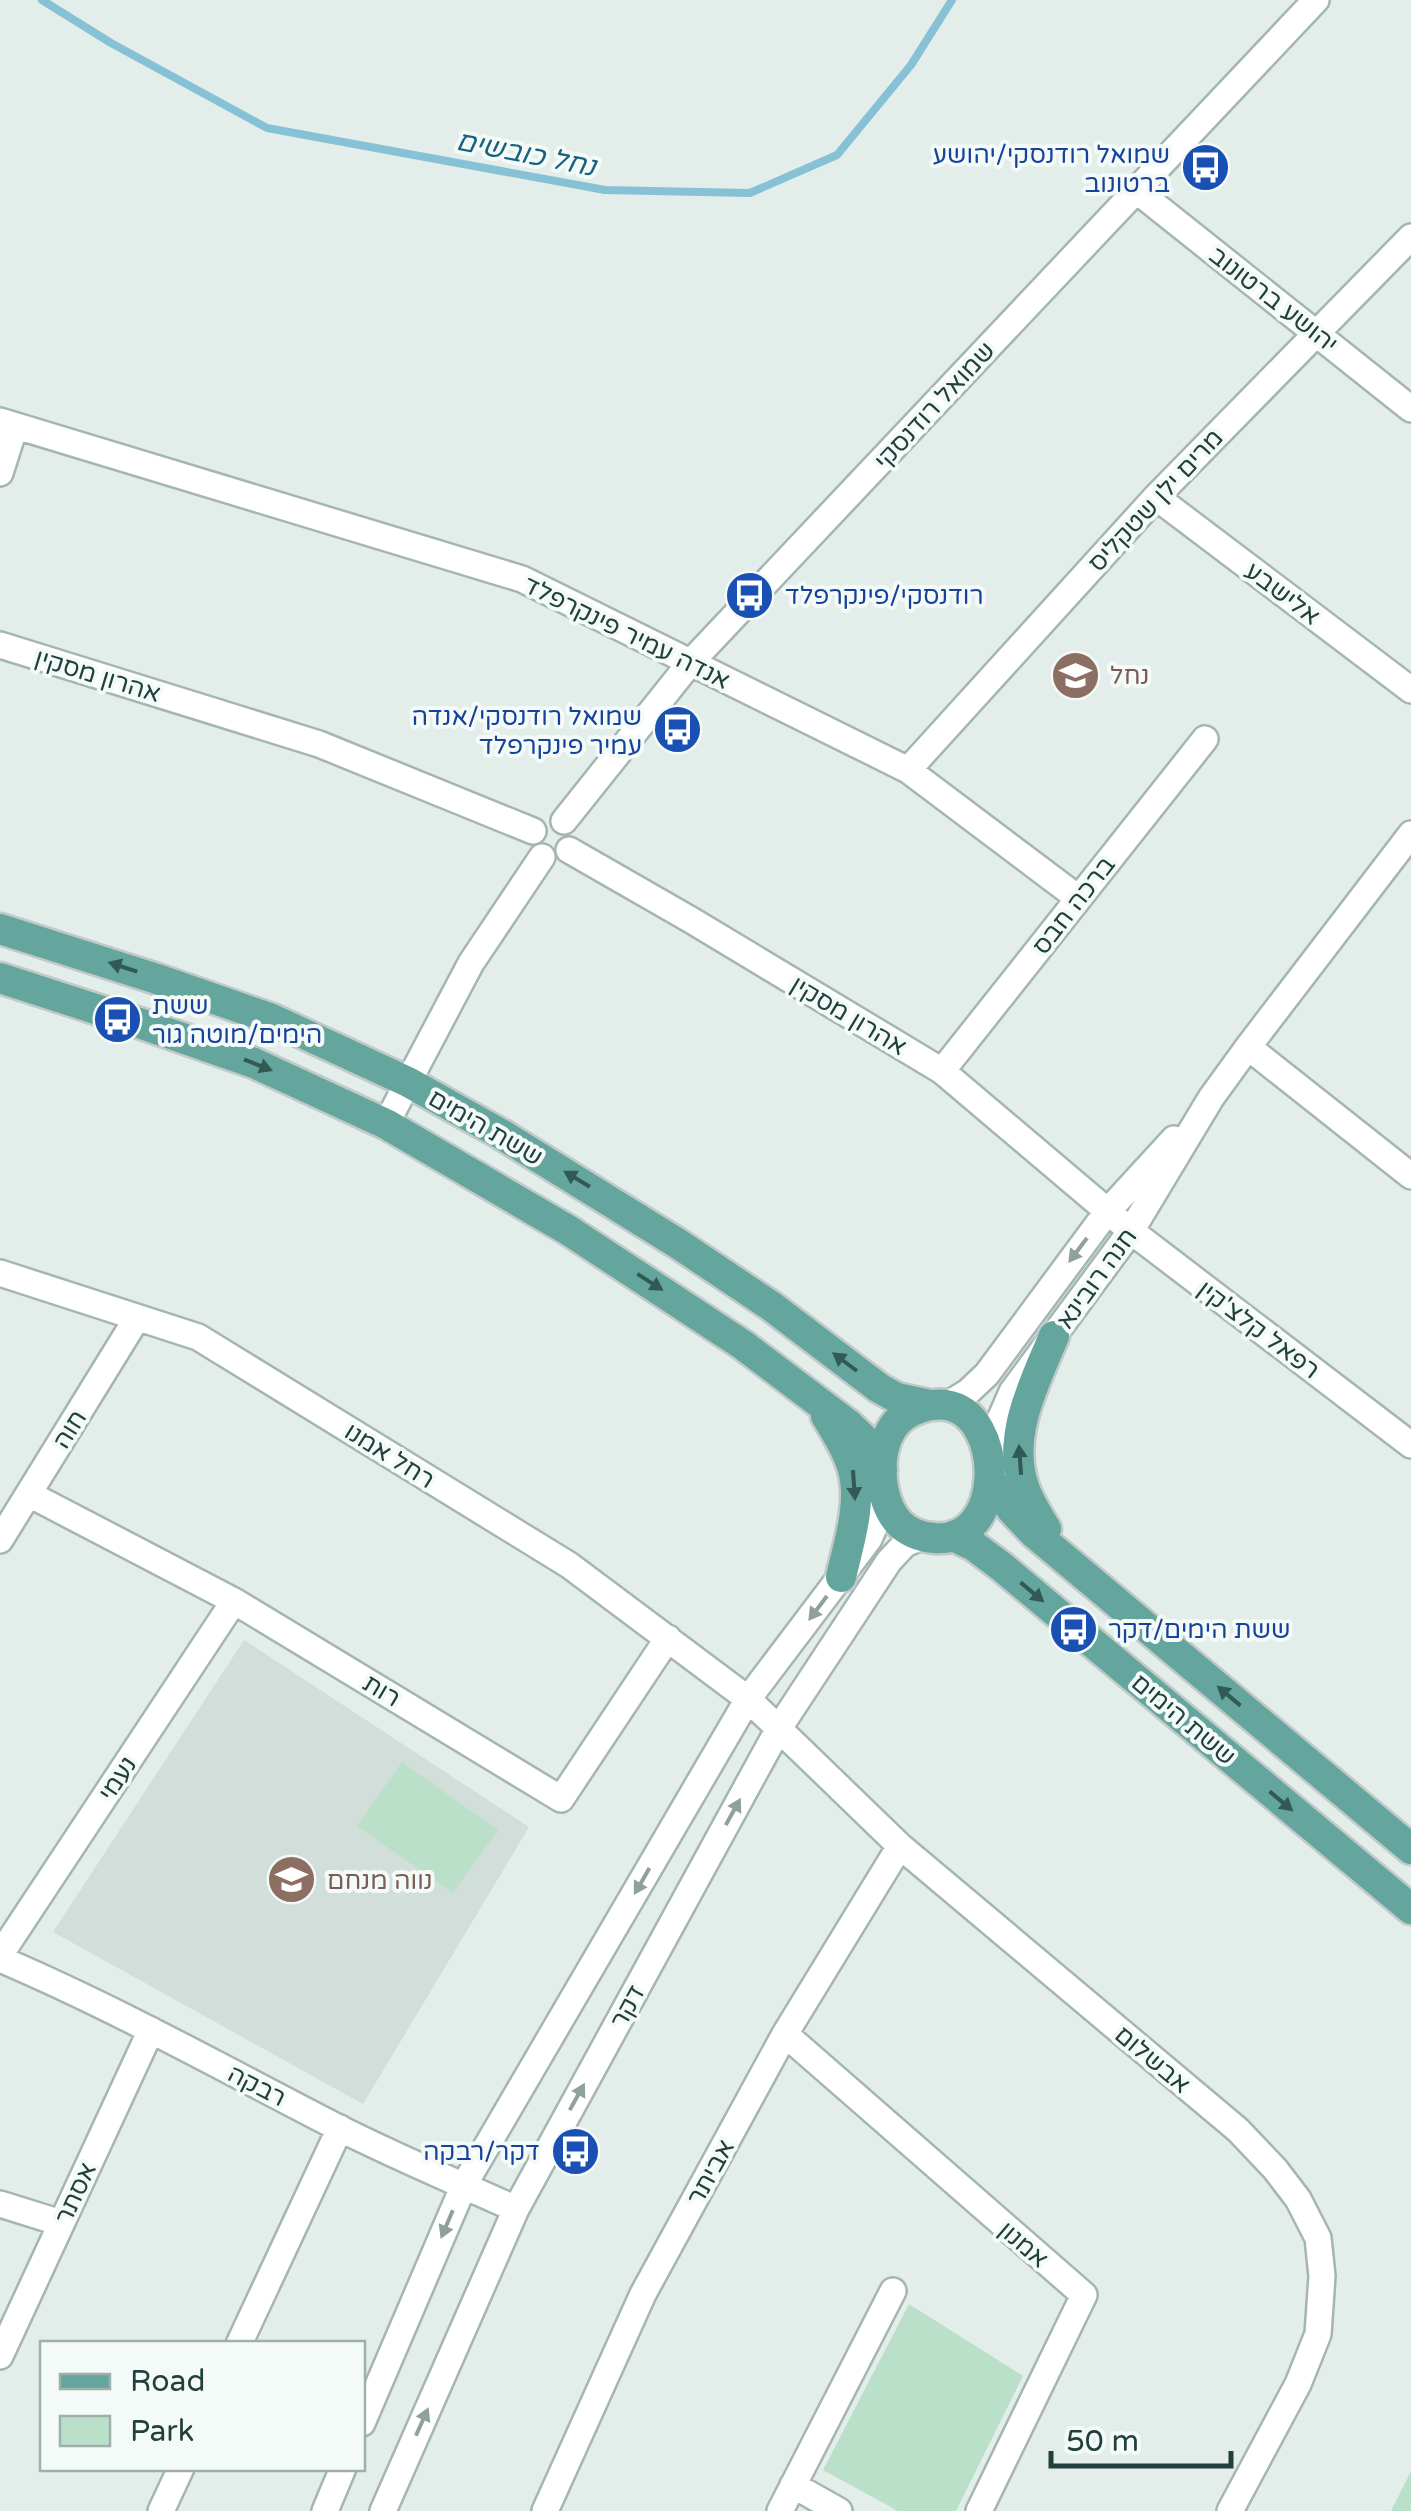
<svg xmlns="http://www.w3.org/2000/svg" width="1411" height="2511" viewBox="0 0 1411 2511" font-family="'Varela Round','Noto Sans Hebrew',sans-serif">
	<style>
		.built { fill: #d1ded9 }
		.green { fill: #bae0c9 }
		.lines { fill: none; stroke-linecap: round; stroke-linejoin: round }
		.stream { stroke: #87c1d6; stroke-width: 8 }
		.minor-casing { stroke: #a5b6b2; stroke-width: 30 }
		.major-casing { stroke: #c1cac8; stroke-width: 35 }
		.minor { stroke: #fff; stroke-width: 25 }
		.major { stroke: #64a69d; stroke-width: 30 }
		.oneway { fill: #325a54 }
		.oneway2 { fill: #90a09e }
		.labels { text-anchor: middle; stroke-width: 8; stroke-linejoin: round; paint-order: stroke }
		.transit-label { font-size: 25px; fill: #164399; stroke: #f3faf7; text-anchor: end }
		.street-label { font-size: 25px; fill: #21403c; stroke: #f3faf7 }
		.education-label { font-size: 25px; fill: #785e54; stroke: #f3faf7; text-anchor: start }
		.water-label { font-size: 28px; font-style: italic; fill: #166281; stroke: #f3faf7 }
	</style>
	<rect width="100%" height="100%" fill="#e3eeea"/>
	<!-- built -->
	<path class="built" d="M 244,1640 L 529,1827 L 363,2104 L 53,1932 Z"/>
	<!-- green -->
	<path class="green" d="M 402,1762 L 498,1830 L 453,1893 L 357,1826 Z
		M 909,2304 L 1023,2376 L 956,2511 L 898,2511 L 823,2470 Z
		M 1411,2471 L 1411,2511 L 1391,2511 Z"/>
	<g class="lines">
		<!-- stream -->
		<path class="stream" d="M 42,0 L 111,43 L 267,128 L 605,190 L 750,193 L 837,155 L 911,65 L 952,0"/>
		<defs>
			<path id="minor" d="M 1136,190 L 1411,409
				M 0,421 L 522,579 L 908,770 L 1078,898
				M 0,473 L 15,426
				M 1156,497 L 1411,690
				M 0,645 L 319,744 L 533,831
				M 908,770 L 1156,497 L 1411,237
				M 564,821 L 690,663 L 1316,0
				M 569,850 L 691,920 L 942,1071 L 1131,1231 L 1411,1445
				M 1248,1047 L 1411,1176
				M 942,1071 L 1205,739
				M 386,1124 L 471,963 L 542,857
				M 0,1273 L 198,1337 L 569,1565 L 748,1699 L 900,1846 L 1238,2130 L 1275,2169 L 1298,2199 L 1318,2238 L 1322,2276 L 1318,2334 L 1298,2384 L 1230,2511
				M 947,1405 L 968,1392 L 987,1374 L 1107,1212 L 1174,1139
				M 988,1460 L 992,1438 L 1012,1392 L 1131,1231 L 1211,1098 L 1248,1047 L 1411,834
				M 29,1494 L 234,1601 L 561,1799 L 668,1638
				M 0,1540 L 137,1318
				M 0,1955 L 234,1601
				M 0,1959 C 115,2008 224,2069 335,2126 C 394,2156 456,2182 516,2209
				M 785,2034 L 1084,2295 L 979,2511
				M 0,2204 L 61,2223
				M 239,2344 L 340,2128
				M 0,2356 L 151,2030
				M 362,2423 L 464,2185 L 748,1699 L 869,1539 L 880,1514 L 885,1496
				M 793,2485 L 839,2511
				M 161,2511 L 181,2468
				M 325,2511 L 343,2468
				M 383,2511 L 516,2209 L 779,1728 L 889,1561 L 905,1544 L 924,1536
				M 545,2511 L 643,2294 L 785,2034 L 900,1846
				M 780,2511 L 893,2291"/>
			<path id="major" d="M 0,929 L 157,979 L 272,1019 L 408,1082 L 501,1134 L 677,1243 L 771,1306 L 879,1388 L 897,1398 L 930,1405
				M 0,978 L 142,1024 L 254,1063 L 386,1124 L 568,1230 L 743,1345 L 849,1425 L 872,1447 L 882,1470
				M 930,1405 C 936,1405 941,1404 946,1405 C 1006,1414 1006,1545 934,1538 C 920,1537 909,1533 899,1523 C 877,1499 875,1447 897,1422 C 906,1412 918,1408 930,1405 Z
				M 826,1416 C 836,1432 846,1448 852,1466 C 863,1502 849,1542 841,1577
				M 990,1480 L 1012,1510 L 1034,1533 L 1411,1849
				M 1046,1529 C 1038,1516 1029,1502 1024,1487 C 1006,1435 1035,1382 1054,1336
				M 953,1536 L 974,1546 L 1002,1567 L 1411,1909"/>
		</defs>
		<!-- minor casing -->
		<use href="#minor" class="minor-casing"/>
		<!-- major casing -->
		<use href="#major" class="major-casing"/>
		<!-- minor -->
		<use href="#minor" class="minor"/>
		<!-- major -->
		<use href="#major" class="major"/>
	</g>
	<!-- one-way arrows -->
	<defs><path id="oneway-solid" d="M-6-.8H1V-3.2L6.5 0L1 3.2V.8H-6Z" transform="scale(2.5)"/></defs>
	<g class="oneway">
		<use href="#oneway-solid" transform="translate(123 967) rotate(-162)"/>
		<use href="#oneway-solid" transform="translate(258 1065) rotate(22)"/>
		<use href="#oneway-solid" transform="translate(577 1179) rotate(-149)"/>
		<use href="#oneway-solid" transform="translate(650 1282) rotate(33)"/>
		<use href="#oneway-solid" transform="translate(845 1362) rotate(-143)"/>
		<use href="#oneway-solid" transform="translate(1020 1460) rotate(-94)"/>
		<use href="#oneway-solid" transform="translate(854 1485) rotate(86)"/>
		<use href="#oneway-solid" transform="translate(1032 1592) rotate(40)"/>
		<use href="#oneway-solid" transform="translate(1229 1696) rotate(-140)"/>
		<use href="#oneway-solid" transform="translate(1281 1801) rotate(40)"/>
	</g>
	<g class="oneway2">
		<use href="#oneway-solid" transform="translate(1078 1250) rotate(127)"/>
		<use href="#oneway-solid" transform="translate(818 1608) rotate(127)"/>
		<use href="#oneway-solid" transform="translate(733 1812) rotate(-61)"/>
		<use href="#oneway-solid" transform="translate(642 1881) rotate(120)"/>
		<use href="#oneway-solid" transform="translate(577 2097) rotate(-61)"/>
		<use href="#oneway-solid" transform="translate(447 2224) rotate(113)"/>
		<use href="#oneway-solid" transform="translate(422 2422) rotate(-66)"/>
	</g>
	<!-- icons -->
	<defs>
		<symbol id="bus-disc" viewBox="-11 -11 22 22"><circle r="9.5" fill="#1a4fb4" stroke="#f3faf7"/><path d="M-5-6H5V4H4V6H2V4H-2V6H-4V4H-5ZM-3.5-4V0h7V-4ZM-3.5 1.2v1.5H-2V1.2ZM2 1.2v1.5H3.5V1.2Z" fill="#fff"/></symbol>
		<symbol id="school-disc" viewBox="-11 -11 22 22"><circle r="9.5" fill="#8d6e63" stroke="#f3faf7"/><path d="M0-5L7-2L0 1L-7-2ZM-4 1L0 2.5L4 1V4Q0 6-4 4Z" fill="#fff"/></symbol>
	</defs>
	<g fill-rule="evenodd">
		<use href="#bus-disc" x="1178" y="140" width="55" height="55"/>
		<use href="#bus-disc" x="722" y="568" width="55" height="55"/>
		<use href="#school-disc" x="1048" y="648" width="55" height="55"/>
		<use href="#bus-disc" x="650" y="702" width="55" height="55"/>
		<use href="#bus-disc" x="90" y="992" width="55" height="55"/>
		<use href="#bus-disc" x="1046" y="1602" width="55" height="55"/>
		<use href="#school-disc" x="264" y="1852" width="55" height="55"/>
		<use href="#bus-disc" x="548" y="2124" width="55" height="55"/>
	</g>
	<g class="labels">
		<!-- transit labels -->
		<g class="transit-label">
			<text x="1170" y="163">שמואל רודנסקי/יהושע<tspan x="1170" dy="29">ברטונוב</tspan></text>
			<text x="785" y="604" text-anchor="start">רודנסקי/פינקרפלד</text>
			<text x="642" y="725">שמואל רודנסקי/אנדה<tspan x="642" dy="29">עמיר פינקרפלד</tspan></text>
			<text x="152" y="1014" text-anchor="start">ששת<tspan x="152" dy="29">הימים/מוטה גור</tspan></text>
			<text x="1108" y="1638" text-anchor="start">ששת הימים/דקר</text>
			<text x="540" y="2160">דקר/רבקה</text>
		</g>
		<!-- street labels -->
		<g class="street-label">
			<text transform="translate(1274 299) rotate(38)" y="9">יהושע ברטונוב</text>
			<text transform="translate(934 405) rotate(-47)" y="9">שמואל רודנסקי</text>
			<text transform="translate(1155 500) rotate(-47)" y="9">מרים ילן שטקליס</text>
			<text transform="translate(1283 593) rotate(37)" y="9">אלישבע</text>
			<text transform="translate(627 632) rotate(26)" y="9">אנדה עמיר פינקרפלד</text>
			<text transform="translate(98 675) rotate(17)" y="9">אהרון מסקין</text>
			<text transform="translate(1073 905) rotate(-52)" y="9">ברכה חבס</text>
			<text transform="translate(849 1015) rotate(31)" y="9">אהרון מסקין</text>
			<text transform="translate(486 1127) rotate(30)" y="9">ששת הימים</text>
			<text transform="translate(1096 1278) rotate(-54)" y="9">חנה רובינא</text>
			<text transform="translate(1259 1329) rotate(37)" y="9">רפאל קלצ'קין</text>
			<text transform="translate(69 1429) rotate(-58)" y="9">חוה</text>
			<text transform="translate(390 1455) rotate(32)" y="9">רחל אמנו</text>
			<text transform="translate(382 1690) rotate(31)" y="9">רות</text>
			<text transform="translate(1184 1719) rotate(40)" y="9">ששת הימים</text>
			<text transform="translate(117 1778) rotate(-56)" y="9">נעמי</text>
			<text transform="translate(627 2006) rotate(-61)" y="9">דקר</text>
			<text transform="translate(1153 2059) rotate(40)" y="9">אבשלום</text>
			<text transform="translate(257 2085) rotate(27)" y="9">רבקה</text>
			<text transform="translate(710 2172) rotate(-61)" y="9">אביתר</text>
			<text transform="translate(75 2193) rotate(-65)" y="9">אסתר</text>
			<text transform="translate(1024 2244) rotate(41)" y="9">אמנון</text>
		</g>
		<!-- education labels -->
		<g class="education-label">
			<text x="1110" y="684">נחל</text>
			<text x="327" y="1889">נווה מנחם</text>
		</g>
		<!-- water labels -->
		<g class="water-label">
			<text transform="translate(526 153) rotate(11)" y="10">נחל כובשים</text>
		</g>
	</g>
	<!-- legend -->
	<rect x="40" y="2341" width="325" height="130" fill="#f3faf7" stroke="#9fb0ac" stroke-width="2.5"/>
	<rect x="60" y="2374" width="50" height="15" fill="#64a69d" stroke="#9fb0ac" stroke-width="2.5"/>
	<text x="130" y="2391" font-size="30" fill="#21403c">Road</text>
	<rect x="60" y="2416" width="50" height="30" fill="#bae0c9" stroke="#9fb0ac" stroke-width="2.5"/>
	<text x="130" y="2441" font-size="30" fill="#21403c">Park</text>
	<!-- scale -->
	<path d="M1051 2451v15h180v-15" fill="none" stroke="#21403c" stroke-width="5"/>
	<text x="1066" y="2451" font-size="30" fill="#21403c" stroke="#f3faf7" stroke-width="8" paint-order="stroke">50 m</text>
</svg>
